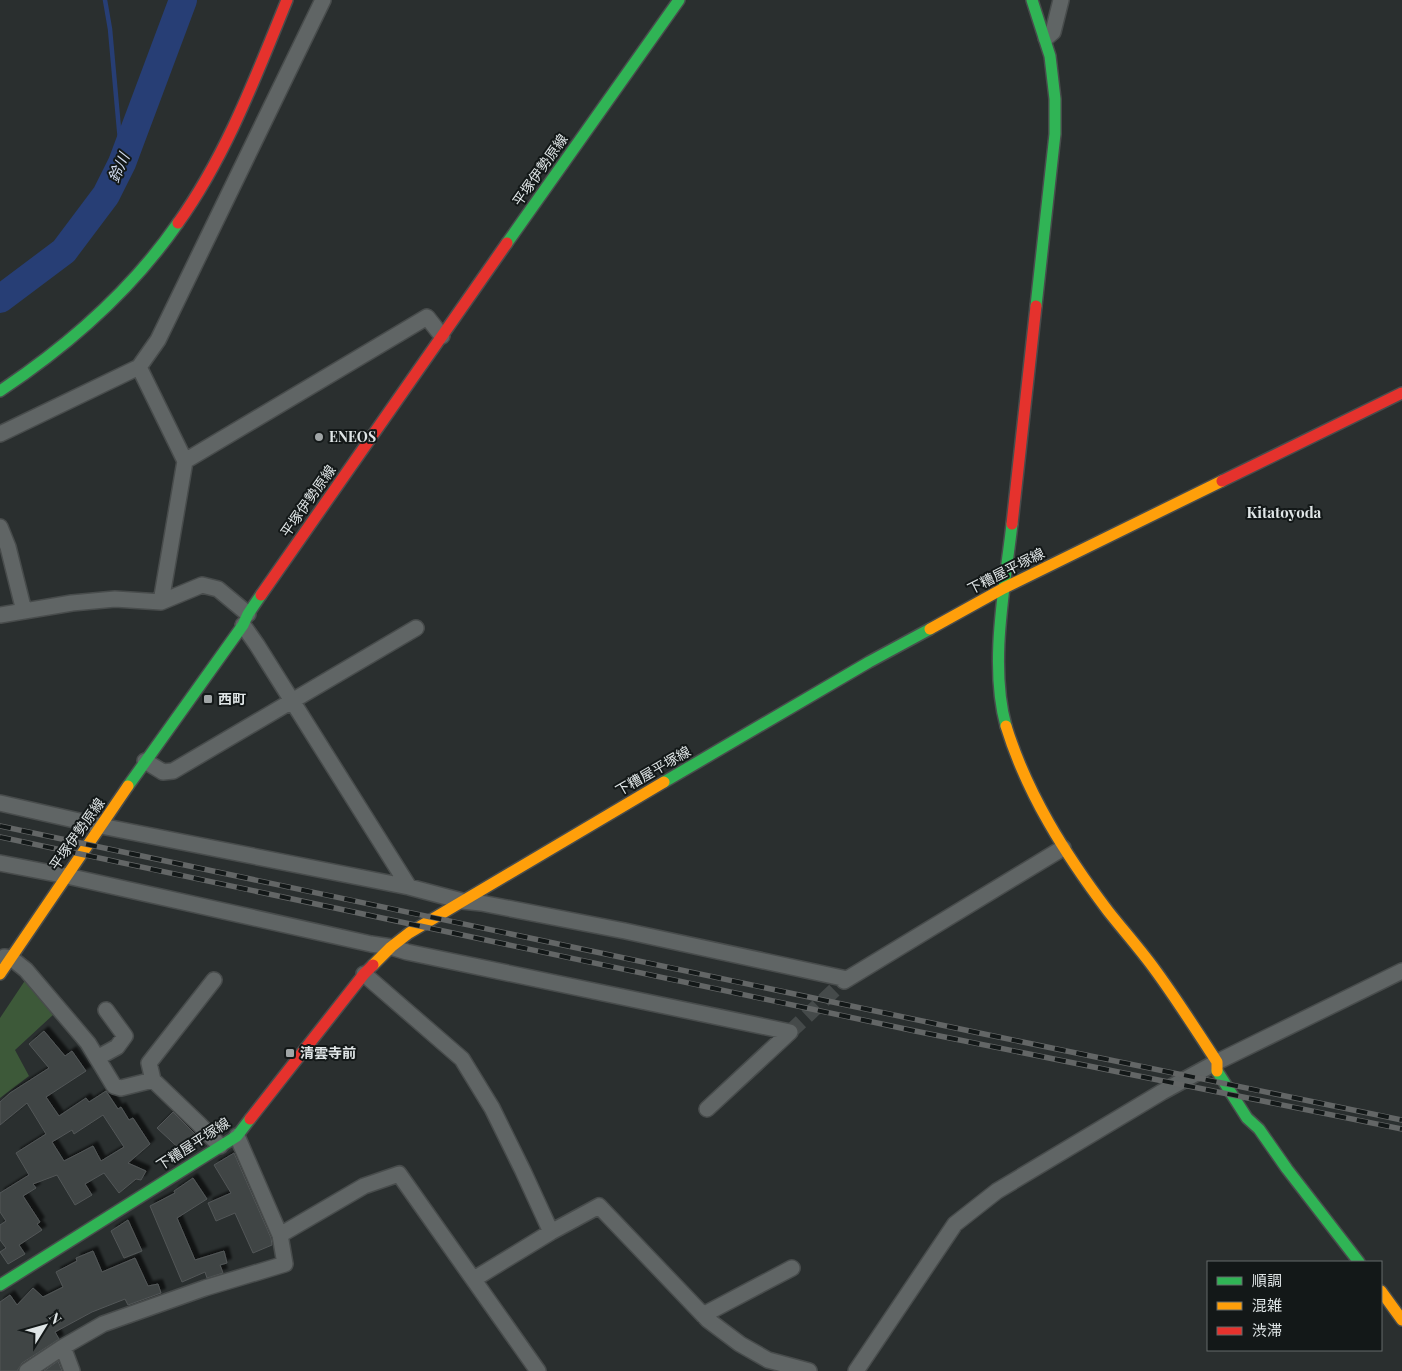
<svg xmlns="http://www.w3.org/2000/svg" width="1402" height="1371" viewBox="0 0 1402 1371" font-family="'Playfair Display','Noto Sans JP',serif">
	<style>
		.green { fill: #3d5939 }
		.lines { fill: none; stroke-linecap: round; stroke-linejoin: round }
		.stream { stroke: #273e75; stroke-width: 4.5 }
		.river { stroke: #273e75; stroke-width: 28 }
		.building { fill: #3f4444; stroke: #535758; fill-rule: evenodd; filter: url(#shadow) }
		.street-tunnel { stroke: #454a4a; stroke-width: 15; stroke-dasharray: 15 8; stroke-linecap: butt }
		.street-casing { stroke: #484c4c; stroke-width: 18 }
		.fast-casing { stroke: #484c4c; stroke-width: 14 }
		.slow-casing { stroke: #484c4c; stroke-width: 14 }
		.jam-casing { stroke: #484c4c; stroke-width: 14 }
		.street { stroke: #606565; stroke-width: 15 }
		.fast { stroke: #30b455; stroke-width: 11 }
		.slow { stroke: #ff9f0a; stroke-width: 11 }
		.jam { stroke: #e5322d; stroke-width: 11 }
		.rail-casing { stroke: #636666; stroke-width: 5.5 }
		.rail { stroke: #131818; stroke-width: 4; stroke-dasharray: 11; stroke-linecap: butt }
		.poi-dot { fill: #a0a5a6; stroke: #131818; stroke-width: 2 }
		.labels { text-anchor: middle; stroke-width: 4; stroke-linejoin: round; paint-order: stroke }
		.street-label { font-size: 14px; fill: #dfe5e6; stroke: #131818 }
		.poi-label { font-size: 14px; font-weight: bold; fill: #dfe5e6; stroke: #131818; text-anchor: start }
		.water-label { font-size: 15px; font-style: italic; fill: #d2dbee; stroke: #131818 }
		.neighbourhood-label { font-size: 15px; font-weight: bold; fill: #dfe5e6; stroke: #131818 }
	</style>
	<defs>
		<filter id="shadow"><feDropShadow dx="4.5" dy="-4.5" stdDeviation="1" flood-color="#0009"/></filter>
	</defs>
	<rect width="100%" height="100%" fill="#2a2f2f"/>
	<!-- green -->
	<path class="green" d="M 26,979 L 54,1014 L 15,1050 L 29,1076 L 0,1098 L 0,1018 Z"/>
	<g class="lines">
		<!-- stream -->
		<path class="stream" d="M 105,0 L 110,29 L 122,163"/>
		<!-- river -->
		<path class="river" d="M 0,299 L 64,251 L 106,195 L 122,163 L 183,0"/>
	</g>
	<!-- building -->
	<path class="building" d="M 44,1031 L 65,1056 L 72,1051 L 86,1071 L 46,1097 L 59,1116 L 86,1098 L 89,1102 L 106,1091 L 118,1109 L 121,1107 L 129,1120 L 133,1118 L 150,1144 L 128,1163 L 146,1171 L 141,1180 L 136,1179 L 119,1193 L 104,1173 L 85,1184 L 92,1195 L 75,1205 L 57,1175 L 33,1184 L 36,1188 L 23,1196 L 40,1222 L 37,1224 L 42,1230 L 19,1245 L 25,1254 L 8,1264 L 0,1252 L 6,1248 L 0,1240 L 0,1225 L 6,1221 L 0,1212 L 0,1193 L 29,1175 L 16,1153 L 46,1134 L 27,1103 L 0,1125 L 0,1102 L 10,1093 L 49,1068 L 29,1044 ZM 103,1115 L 124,1147 L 101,1161 L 93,1146 L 64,1161 L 52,1142 L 72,1130 L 74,1134 Z
		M 173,1112 L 201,1140 L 184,1153 L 157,1128 Z
		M 234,1153 L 271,1238 L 272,1245 L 253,1253 L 235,1213 L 216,1221 L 208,1203 L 231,1193 L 214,1165 Z
		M 193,1178 L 207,1199 L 177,1218 L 195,1260 L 224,1251 L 227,1263 L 220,1265 L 223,1273 L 207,1278 L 205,1272 L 182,1282 L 150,1206 L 175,1193 L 174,1191 Z
		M 128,1220 L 142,1251 L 124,1258 L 111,1231 Z
		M 93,1251 L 102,1272 L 135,1258 L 148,1286 L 158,1284 L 161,1293 L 128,1305 L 125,1299 L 92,1312 L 55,1332 L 59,1339 L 22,1363 L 17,1371 L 0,1371 L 0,1302 L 10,1295 L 17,1305 L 33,1288 L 43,1297 L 63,1287 L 56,1272 L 77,1261 L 76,1258 Z
		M 58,1361 L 62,1371 L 44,1371 Z"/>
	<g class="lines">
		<!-- street-tunnel -->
		<path class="street-tunnel" d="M 790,1032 L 844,981"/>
		<defs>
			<path id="street" d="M 1046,38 L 1053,32 L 1061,0
				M 139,367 L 185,461 L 161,602
				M 0,434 L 139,367 L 158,340 L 323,0
				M 185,461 L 427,317 L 442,336
				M 0,527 L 8,547 L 24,611
				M 0,615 L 72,603 L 115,599 L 161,602 L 202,585 L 218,589 L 248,614
				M 243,625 L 257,645 L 409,887
				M 145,761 L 163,772 L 173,771 L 416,628
				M 0,803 L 101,826 L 409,887 L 462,901 L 481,903 L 625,931 L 847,979
				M 0,863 L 67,876 L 371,944 L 391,947 L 407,952 L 790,1032
				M 4,957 L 11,958 L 26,970 L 88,1043 L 114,1086 L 121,1088 L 153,1080 L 199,1124 L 220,1146
				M 364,974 L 462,1059 L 492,1108 L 523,1171 L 551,1232
				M 844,981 L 1063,848
				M 97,1058 L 117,1047 L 125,1036 L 106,1010
				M 153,1080 L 149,1063 L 214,980
				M 707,1109 L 790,1032
				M 280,1235 L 364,1186 L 399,1174 L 538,1371
				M 474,1279 L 551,1232 L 599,1206 L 708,1320 L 740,1344 L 768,1360 L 809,1371
				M 703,1315 L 792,1268
				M 63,1347 L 72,1371
				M 27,1371 L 63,1347 L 103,1324 L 205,1288 L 285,1264 L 280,1235 L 237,1136
				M 856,1371 L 955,1224 L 997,1191 L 1162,1092 L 1217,1062 L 1402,971"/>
			<path id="fast" d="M 1032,0 L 1050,56 L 1055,99 L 1055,134 L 1036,306
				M 507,243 L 679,0
				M 0,391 C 69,345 131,291 178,223
				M 1006,726 C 989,665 1005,586 1012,524
				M 664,782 L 869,662 L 930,629
				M 128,786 L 243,625 L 248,614 L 261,595
				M 1217,1071 L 1247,1118 L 1259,1129 L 1287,1169 L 1359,1262
				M 0,1285 L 237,1136 L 250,1119"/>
			<path id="slow" d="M 930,629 L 1004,588 L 1222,481
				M 1006,726 C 1027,794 1065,854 1108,911 C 1123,930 1139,948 1153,967 C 1176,998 1196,1030 1217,1062 L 1217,1071
				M 373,965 L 391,947 L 409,933 L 664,782
				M 0,974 L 128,786
				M 1381,1291 L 1402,1320"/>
			<path id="jam" d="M 178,223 C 226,156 256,76 287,0
				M 1222,481 L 1402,393
				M 1012,524 L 1036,306
				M 261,595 L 507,243
				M 250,1119 L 364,974 L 373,965"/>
		</defs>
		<!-- street casing -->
		<use href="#street" class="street-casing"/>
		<!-- fast casing -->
		<use href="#fast" class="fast-casing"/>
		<!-- slow casing -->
		<use href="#slow" class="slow-casing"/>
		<!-- jam casing -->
		<use href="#jam" class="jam-casing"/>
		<!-- street -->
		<use href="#street" class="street"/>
		<!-- fast -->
		<use href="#fast" class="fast"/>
		<!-- slow -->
		<use href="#slow" class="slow"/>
		<!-- jam -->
		<use href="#jam" class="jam"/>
		<defs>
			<path id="rail" d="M 0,826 L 984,1034 L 1402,1120
				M 0,837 L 915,1031 L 1402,1129"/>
		</defs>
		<!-- rail casing -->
		<use href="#rail" class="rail-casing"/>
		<!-- rail -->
		<use href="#rail" class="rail"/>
	</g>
	<!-- markers -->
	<g class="poi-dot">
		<circle cx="319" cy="437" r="5"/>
		<rect x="203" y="694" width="10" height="10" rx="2.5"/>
		<rect x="285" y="1048" width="10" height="10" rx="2.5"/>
	</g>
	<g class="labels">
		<!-- street labels -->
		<g class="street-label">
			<text transform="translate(540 170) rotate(-55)" y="5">平塚伊勢原線</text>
			<text transform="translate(308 501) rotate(-55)" y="5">平塚伊勢原線</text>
			<text transform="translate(1006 571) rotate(-27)" y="5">下糟屋平塚線</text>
			<text transform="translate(653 771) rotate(-30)" y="5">下糟屋平塚線</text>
			<text transform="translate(77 834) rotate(-55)" y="5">平塚伊勢原線</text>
			<text transform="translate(193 1144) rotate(-33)" y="5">下糟屋平塚線</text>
		</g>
		<!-- poi labels -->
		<g class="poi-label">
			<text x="329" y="442">ENEOS</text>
			<text x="218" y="704">西町</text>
			<text x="300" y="1058">清雲寺前</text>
		</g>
		<!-- water labels -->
		<g class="water-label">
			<text transform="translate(119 168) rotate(-66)" y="5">鈴川</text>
		</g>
		<!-- neighbourhood labels -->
		<g class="neighbourhood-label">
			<text x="1284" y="518">Kitatoyoda</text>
		</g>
	</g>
	<!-- legend -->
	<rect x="1207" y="1261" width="175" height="90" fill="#131818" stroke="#656a6a"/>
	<rect x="1217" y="1277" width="25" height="8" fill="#30b455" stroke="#656a6a"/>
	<text x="1252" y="1286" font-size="15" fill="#dfe5e6">順調</text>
	<rect x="1217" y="1302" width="25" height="8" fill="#ff9f0a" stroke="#656a6a"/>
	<text x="1252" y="1311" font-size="15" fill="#dfe5e6">混雑</text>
	<rect x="1217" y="1327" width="25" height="8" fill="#e5322d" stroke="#656a6a"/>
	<text x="1252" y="1336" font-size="15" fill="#dfe5e6">渋滞</text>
	<!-- north arrow -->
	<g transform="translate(45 1326) rotate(53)" stroke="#131818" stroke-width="4" paint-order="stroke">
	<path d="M0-4L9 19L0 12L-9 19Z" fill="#dfe5e6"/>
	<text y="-8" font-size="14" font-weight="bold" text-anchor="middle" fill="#dfe5e6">N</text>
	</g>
</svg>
